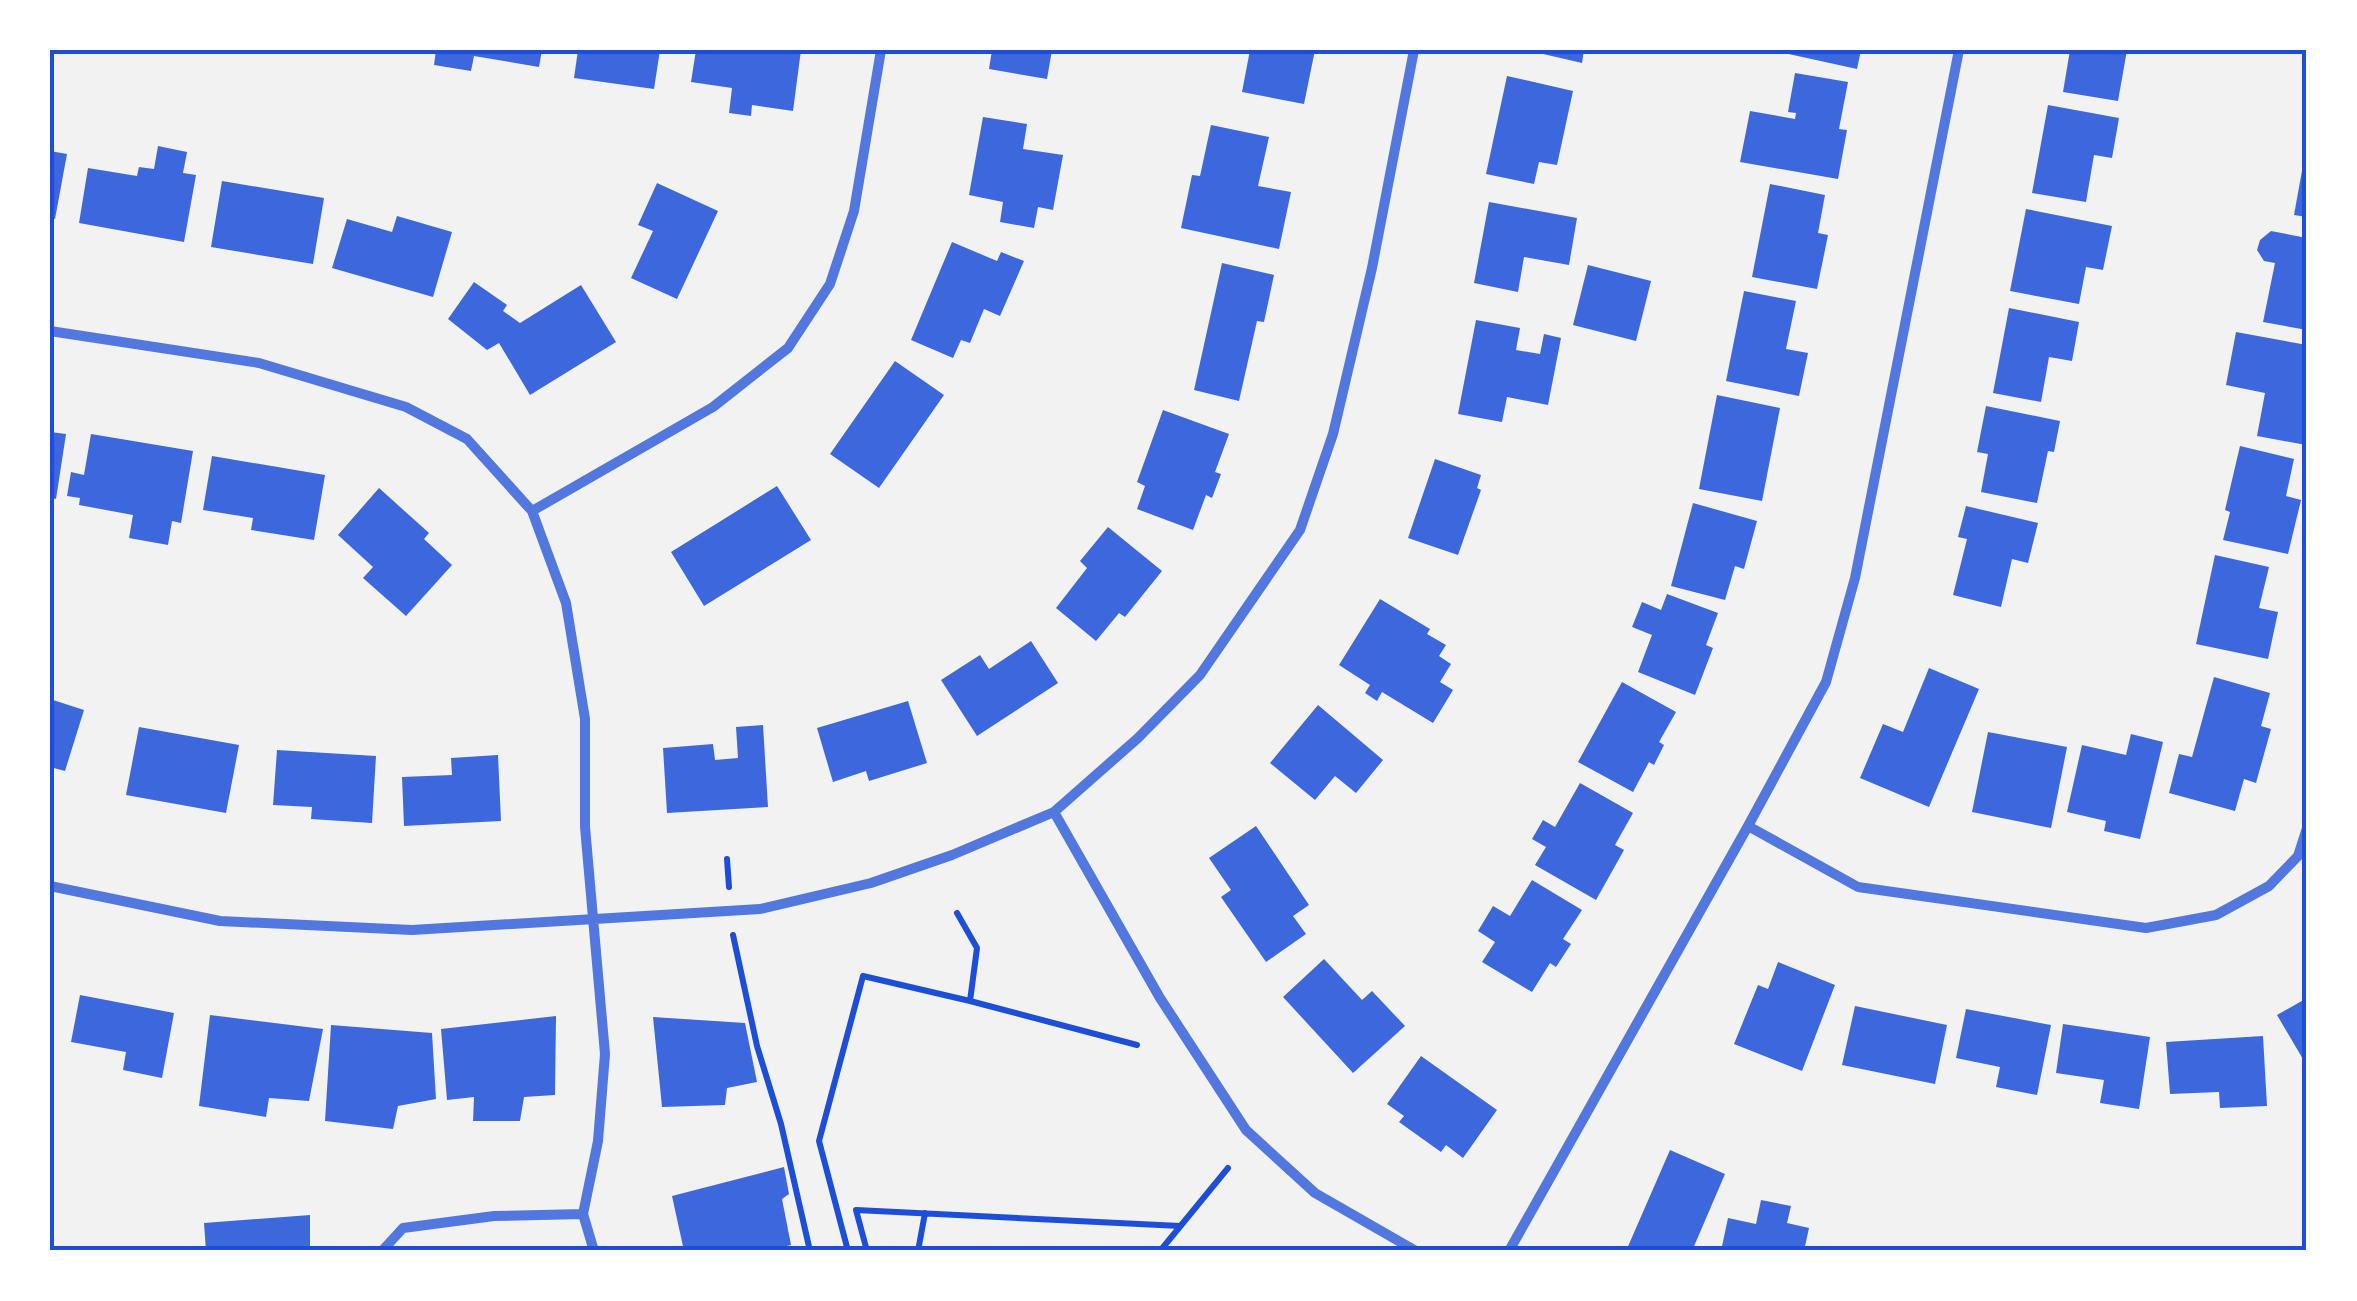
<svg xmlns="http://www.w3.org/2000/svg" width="2357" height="1301" viewBox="0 0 2357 1301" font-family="'Titillium Web',sans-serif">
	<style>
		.building { fill: #3d67dc }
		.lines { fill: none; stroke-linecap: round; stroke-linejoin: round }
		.path { stroke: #1d4ed8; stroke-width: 6 }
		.minor { stroke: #5277de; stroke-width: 10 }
		.neatline { fill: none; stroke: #1d4ed8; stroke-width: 4 }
	</style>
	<rect width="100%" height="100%" fill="#f2f2f2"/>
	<!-- building -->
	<path class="building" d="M 436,50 L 542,50 L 539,67 L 474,56 L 471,71 L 434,65 Z
		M 578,50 L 660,50 L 654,89 L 574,78 Z
		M 696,50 L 801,50 L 793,111 L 752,105 L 751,116 L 729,113 L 732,88 L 691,82 Z
		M 992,50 L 1052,50 L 1047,79 L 989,69 Z
		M 1250,50 L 1315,50 L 1304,104 L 1242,92 Z
		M 1526,50 L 1584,50 L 1582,63 Z
		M 1785,50 L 1861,50 L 1857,69 L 1784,53 Z
		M 2070,50 L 2127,50 L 2118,101 L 2063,92 Z
		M 1795,73 L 1848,82 L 1839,129 L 1847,130 L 1838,179 L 1740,162 L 1750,111 L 1795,119 L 1796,113 L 1788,112 Z
		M 1507,76 L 1573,91 L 1557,165 L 1539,162 L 1534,184 L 1486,174 Z
		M 2048,105 L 2119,118 L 2112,158 L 2094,155 L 2086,202 L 2032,193 Z
		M 983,117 L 1027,124 L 1023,149 L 1063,155 L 1053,210 L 1038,207 L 1034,228 L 1000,222 L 1003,202 L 969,195 Z
		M 1211,125 L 1269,137 L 1258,186 L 1291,192 L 1279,249 L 1181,228 L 1192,175 L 1200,176 Z
		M 158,146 L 187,152 L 183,173 L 196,175 L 184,242 L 79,223 L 88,168 L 137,176 L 139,167 L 154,169 Z
		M 50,151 L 67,154 L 55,219 L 50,218 Z
		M 2305,154 L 2307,154 L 2307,217 L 2294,215 Z
		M 222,181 L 324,198 L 313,264 L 211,247 Z
		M 657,183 L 718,211 L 677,299 L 631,278 L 653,231 L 638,225 Z
		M 1770,184 L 1825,195 L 1818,233 L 1828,235 L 1817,289 L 1752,277 Z
		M 1489,202 L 1577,218 L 1569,265 L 1524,257 L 1518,292 L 1474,283 Z
		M 2026,209 L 2112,226 L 2103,270 L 2086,267 L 2079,304 L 2010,291 Z
		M 397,216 L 452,232 L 433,297 L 332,268 L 347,219 L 392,232 Z
		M 2271,231 L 2307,238 L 2307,330 L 2263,322 L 2275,263 L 2264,261 L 2257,250 L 2260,240 Z
		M 952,242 L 997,261 L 1001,252 L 1024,261 L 1000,316 L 984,309 L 970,343 L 961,340 L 953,358 L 911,340 Z
		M 1222,263 L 1274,275 L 1264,322 L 1257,321 L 1239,401 L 1194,390 Z
		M 1588,265 L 1651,281 L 1636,341 L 1573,325 Z
		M 474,282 L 507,305 L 503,311 L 520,323 L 581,285 L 616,342 L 530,395 L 499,343 L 487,350 L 448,319 Z
		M 1744,291 L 1796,301 L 1786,349 L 1808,353 L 1799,396 L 1726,381 Z
		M 2009,308 L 2079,322 L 2072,361 L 2049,357 L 2041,402 L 1993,393 Z
		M 1476,320 L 1520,328 L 1516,350 L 1540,354 L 1544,334 L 1561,338 L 1548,405 L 1507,397 L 1502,422 L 1458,414 Z
		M 2236,332 L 2307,345 L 2306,445 L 2257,436 L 2265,393 L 2226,385 Z
		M 895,361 L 944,395 L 879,488 L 830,454 Z
		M 1717,395 L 1780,408 L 1762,501 L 1699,489 Z
		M 1986,406 L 2060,421 L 2054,452 L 2048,451 L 2037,503 L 1981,492 L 1988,454 L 1977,452 Z
		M 1163,410 L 1229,434 L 1215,472 L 1221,474 L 1212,498 L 1206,495 L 1193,530 L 1137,509 L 1145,486 L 1137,482 Z
		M 50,432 L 66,434 L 56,499 L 50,498 Z
		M 91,434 L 193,451 L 181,523 L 172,521 L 168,545 L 129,538 L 133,515 L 79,505 L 80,498 L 67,496 L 71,472 L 84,475 Z
		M 2240,446 L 2294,459 L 2286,496 L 2301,500 L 2288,554 L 2223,540 L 2230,512 L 2225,510 Z
		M 212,456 L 325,475 L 314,540 L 251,530 L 253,518 L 203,510 Z
		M 1435,459 L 1481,475 L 1477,488 L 1481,490 L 1458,555 L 1408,538 Z
		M 777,486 L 811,540 L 704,606 L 671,552 Z
		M 379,488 L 429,533 L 424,539 L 452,565 L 406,616 L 363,578 L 373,567 L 338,535 Z
		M 1693,503 L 1757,521 L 1744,569 L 1735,566 L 1725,600 L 1671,586 Z
		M 1966,506 L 2038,523 L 2028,563 L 2012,559 L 2001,607 L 1953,595 L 1967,539 L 1958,537 Z
		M 1108,527 L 1162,571 L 1125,617 L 1119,613 L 1096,641 L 1056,608 L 1087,568 L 1080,561 Z
		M 2215,555 L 2269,567 L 2259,608 L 2278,612 L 2268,659 L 2196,644 Z
		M 1667,594 L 1718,613 L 1706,645 L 1713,648 L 1695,695 L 1638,672 L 1652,635 L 1632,627 L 1642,602 L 1661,610 Z
		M 1380,599 L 1430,629 L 1427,634 L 1446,645 L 1439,656 L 1451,664 L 1440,682 L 1453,690 L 1433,723 L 1382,692 L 1377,701 L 1365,693 L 1370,685 L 1339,665 Z
		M 1031,641 L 1058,683 L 977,736 L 941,680 L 980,655 L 989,669 Z
		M 1929,668 L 1979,689 L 1929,807 L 1860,778 L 1883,724 L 1903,732 Z
		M 2214,677 L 2270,693 L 2261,726 L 2271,729 L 2256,783 L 2244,779 L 2235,811 L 2169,793 L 2179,754 L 2192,757 Z
		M 1622,682 L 1676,712 L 1659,742 L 1664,745 L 1654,765 L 1649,762 L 1633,792 L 1578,762 Z
		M 50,699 L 84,710 L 65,771 L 50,767 Z
		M 908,701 L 927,763 L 869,781 L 866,771 L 833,782 L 817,728 Z
		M 1318,705 L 1383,760 L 1356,793 L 1335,776 L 1315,800 L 1270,763 Z
		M 763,725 L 768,807 L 667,813 L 663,748 L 713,744 L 715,760 L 738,758 L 736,727 Z
		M 139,727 L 239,745 L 226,813 L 126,795 Z
		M 1988,732 L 2067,747 L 2051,828 L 1972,812 Z
		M 2131,734 L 2163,742 L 2140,839 L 2104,831 L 2106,821 L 2067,812 L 2082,745 L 2126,755 Z
		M 277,750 L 376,756 L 372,823 L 311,819 L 312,807 L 273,805 Z
		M 498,755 L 501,821 L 404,826 L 402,777 L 452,775 L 451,758 Z
		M 1580,783 L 1633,813 L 1615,845 L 1624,850 L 1596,900 L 1535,865 L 1546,847 L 1532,839 L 1543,820 L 1555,827 Z
		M 1256,826 L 1309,905 L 1293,916 L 1306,934 L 1266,962 L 1221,897 L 1231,890 L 1209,858 Z
		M 1532,880 L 1582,910 L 1563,939 L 1571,944 L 1556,967 L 1550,963 L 1532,992 L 1482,962 L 1495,942 L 1478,931 L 1493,906 L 1510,916 Z
		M 1324,959 L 1362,1000 L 1372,991 L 1405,1026 L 1353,1073 L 1283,997 Z
		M 1778,962 L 1835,985 L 1802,1071 L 1734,1044 L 1758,985 L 1768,989 Z
		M 80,995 L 174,1013 L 162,1078 L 123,1070 L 126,1052 L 71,1042 Z
		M 2307,998 L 2307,1066 L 2277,1015 Z
		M 1855,1006 L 1947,1025 L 1935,1084 L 1842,1065 Z
		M 1966,1009 L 2051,1025 L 2037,1095 L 1996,1087 L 2000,1067 L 1956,1058 Z
		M 210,1015 L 323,1029 L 309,1101 L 269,1098 L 266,1117 L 199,1106 Z
		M 556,1016 L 555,1095 L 524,1097 L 520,1121 L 473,1121 L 474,1097 L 447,1100 L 441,1029 Z
		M 653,1017 L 745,1023 L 757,1082 L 727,1088 L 725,1105 L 662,1107 Z
		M 2063,1024 L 2150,1037 L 2139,1109 L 2100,1103 L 2104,1080 L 2056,1073 Z
		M 331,1025 L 432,1033 L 436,1099 L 398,1106 L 393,1129 L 325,1121 Z
		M 2263,1036 L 2267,1106 L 2220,1108 L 2219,1092 L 2170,1094 L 2166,1042 Z
		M 1421,1056 L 1497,1110 L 1463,1158 L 1446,1145 L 1441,1152 L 1399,1122 L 1404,1116 L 1387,1104 Z
		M 1670,1150 L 1725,1174 L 1692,1251 L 1626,1251 Z
		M 784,1167 L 789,1194 L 782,1199 L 791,1245 L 766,1251 L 684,1251 L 672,1196 Z
		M 1761,1200 L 1791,1206 L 1787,1223 L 1809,1228 L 1804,1251 L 1721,1251 L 1728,1218 L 1756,1224 Z
		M 310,1215 L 310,1251 L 206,1251 L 204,1223 Z"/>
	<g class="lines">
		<!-- path -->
		<path class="path" d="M 727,859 L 729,887
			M 957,913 L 977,948 L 970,1001
			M 733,935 L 757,1046 L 781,1124 L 810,1251
			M 848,1251 L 819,1141 L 863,976 L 970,1001 L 1137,1045
			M 867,1251 L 856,1210 L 1180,1226
			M 918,1251 L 925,1213
			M 1160,1251 L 1228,1168"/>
		<!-- minor -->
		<path class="minor" d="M 50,331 L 259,363 L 406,407 L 467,439 L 532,511 L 566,603 L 585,719 L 585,827 L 605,1054 L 598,1141 L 583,1214 L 494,1216 L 403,1228 L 382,1251
			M 532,511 L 713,407 L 788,348 L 830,284 L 854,211 L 881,50
			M 1054,812 L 1160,998 L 1246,1130 L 1315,1193 L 1416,1251
			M 1748,826 L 1858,887 L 2146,928 L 2216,915 L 2269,886 L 2298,856 L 2307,828
			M 50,886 L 220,921 L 412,930 L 760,909 L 871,883 L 952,855 L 1054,812 L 1138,738 L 1200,675 L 1300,530 L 1333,434 L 1372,268 L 1414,50
			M 583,1214 L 594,1251
			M 1509,1251 L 1748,826 L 1826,682 L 1855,578 L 1959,50"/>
	</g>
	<!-- border -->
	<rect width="2357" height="1301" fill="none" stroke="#ffffff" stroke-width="105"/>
	<rect x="52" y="52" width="2252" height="1196" class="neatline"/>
</svg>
